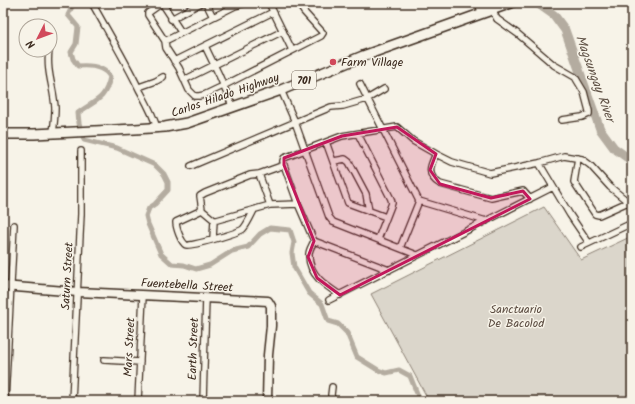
<svg xmlns="http://www.w3.org/2000/svg" width="635" height="404" viewBox="0 0 635 404" font-family="Kalam,sans-serif">
	<style>
		.green { fill: #dbd6cb; stroke: #8b8074 }
		.lines { fill: none; stroke-linecap: round; stroke-linejoin: round }
		.canal { stroke: #b4aca0; stroke-width: 5 }
		.river { stroke: #b4aca0; stroke-width: 9 }
		.street-casing { stroke: #3b2a1e; stroke-width: 8 }
		.secondary-casing { stroke: #3b2a1e; stroke-width: 11 }
		.primary-casing { stroke: #3b2a1e; stroke-width: 12 }
		.street { stroke: #f7f3e8; stroke-width: 5.5 }
		.secondary { stroke: #f7f3e8; stroke-width: 8 }
		.primary { stroke: #f7f3e8; stroke-width: 9 }
		.marked { fill: #c2185b; fill-opacity: 0.2; stroke: #c2185b; stroke-width: 3; stroke-linejoin: round }
		.poi-dot { fill: #d1495b; stroke: #f7f3e8; stroke-width: 1.5 }
		.labels { text-anchor: middle; stroke-width: 3; stroke-linejoin: round; paint-order: stroke }
		.shield { fill: #f7f3e8; stroke: #73665b; stroke-width: 1 }
		.shield-label { font-size: 11px; font-weight: bold; fill: #3b2a1e }
		.poi-label { font-size: 12px; fill: #3b2a1e; stroke: #f7f3e8; text-anchor: start }
		.street-label { font-size: 12px; fill: #3b2a1e; stroke: #f7f3e8 }
		.park-label { font-size: 12px; fill: #5b4c41; stroke: #f7f3e8 }
		.water-label { font-size: 13px; font-style: italic; fill: #5f5145; stroke: #f7f3e8 }
	</style>
	<rect width="100%" height="100%" fill="#f7f3e8"/>
	<filter id="ink" filterUnits="userSpaceOnUse"><feTurbulence type="fractalNoise" baseFrequency=".025" numOctaves="2"/><feDisplacementMap in="SourceGraphic" scale="8" xChannelSelector="R" yChannelSelector="G"/><feConvolveMatrix kernelMatrix="1 2 1 2 8 2 1 2 1" color-interpolation-filters="sRGB"/></filter>
	<g filter="url(#ink)">
		<!-- green -->
		<path class="green" d="M 544,207 L 581,260 L 632,236 L 632,401 L 429,401 L 371,294 Z"/>
		<g class="lines">
			<!-- canal -->
			<path class="canal" d="M 72,3 L 71,9 L 68,15 L 78,27 L 76,44 L 71,52 L 73,59 L 78,66 C 90,65 104,66 110,77 C 105,101 95,100 78,113 L 79,123 L 84,140 L 117,148 L 155,165 L 164,174 L 168,182 L 168,190 L 155,204 L 149,208 L 146,216 L 148,224 L 161,254 L 172,264 L 184,265 L 196,269 L 210,265 L 232,251 L 248,247 L 260,234 L 270,228 L 290,230 L 294,242 L 292,253 L 294,267 L 309,293 L 322,304 L 328,321 L 338,324 L 347,333 L 357,357 L 378,370 L 386,373 L 399,370 L 410,376 L 420,401"/>
			<!-- river -->
			<path class="river" d="M 537,3 L 554,15 L 565,30 L 600,129 L 614,148 L 632,161"/>
			<defs>
				<path id="street" d="M 92,3 C 108,32 125,60 139,89 C 146,102 153,114 157,128
					M 162,3 L 148,13 L 148,15 L 165,41 L 166,48 L 179,68 L 189,90 L 195,96 L 199,96 L 204,95 L 223,86 L 321,36 L 323,33 L 304,12 L 298,3
					M 162,3 L 181,32
					M 206,3 L 213,17
					M 269,3 L 292,50
					M 478,3 L 482,14
					M 483,3 L 487,12
					M 492,10 L 497,19 L 518,34 L 554,65 L 575,77 L 584,92 L 589,111 L 589,114 L 582,117 L 562,120
					M 171,19 L 201,3
					M 165,41 L 235,6 L 245,3
					M 205,46 L 219,75 L 233,108
					M 49,50 C 46,72 54,88 55,108 C 55,117 54,125 53,133
					M 174,61 L 273,12
					M 184,80 L 283,31
					M 360,84 L 419,201 L 486,221
					M 139,87 L 156,81 L 163,77
					M 281,90 L 295,122 L 329,217 L 333,222 L 417,255
					M 358,134 L 391,199 L 392,203 L 378,239
					M 326,142 L 348,203 L 386,217
					M 436,154 C 430,166 426,175 440,184 L 491,198 L 523,191 L 530,199
					M 578,158 L 574,182 L 595,214 L 599,215 L 628,202
					M 334,161 L 345,159 L 349,162 L 366,194 L 369,211
					M 539,163 L 570,215 L 589,243
					M 284,165 L 259,174 L 250,175 L 205,193 L 200,196 L 202,210 L 214,220 L 217,220 L 270,205 L 298,204
					M 191,166 L 331,107 L 343,106 L 367,99 L 384,89
					M 259,174 L 270,205
					M 202,210 L 176,222 C 176,228 181,242 186,245 C 189,247 238,233 243,229 C 247,225 251,216 254,210
					M 213,239 L 214,220
					M 314,241 C 312,246 308,251 309,256 C 309,275 326,286 340,295
					M 581,247 L 632,223
					M 400,248 L 419,201
					M 389,270 L 314,241 L 298,204 L 284,165 L 283,161 L 284,158 L 342,136 L 397,127 L 413,141 L 436,154 L 452,162 L 490,173 L 539,163 L 564,156 L 582,159 L 590,165 L 610,187 L 632,205
					M 329,300 L 553,187
					M 104,360 L 140,362
					M 332,387 L 331,395 L 333,401
					M 5,401 L 14,225
					M 72,401 L 81,214 L 81,151
					M 138,401 L 143,295
					M 203,401 L 206,298"/>
				<path id="secondary" d="M 3,286 L 78,292 L 268,301 L 271,306 L 271,326 L 268,355 L 267,401"/>
				<path id="primary" d="M 3,134 L 34,134 L 135,129 L 165,127 L 187,123 L 281,90 L 363,56 L 511,3"/>
			</defs>
			<!-- street casing -->
			<use href="#street" class="street-casing"/>
			<!-- secondary casing -->
			<use href="#secondary" class="secondary-casing"/>
			<!-- primary casing -->
			<use href="#primary" class="primary-casing"/>
			<!-- street -->
			<use href="#street" class="street"/>
			<!-- secondary -->
			<use href="#secondary" class="secondary"/>
			<!-- primary -->
			<use href="#primary" class="primary"/>
		</g>
	</g>
	<!-- marked area -->
	<path class="marked" d="M 397,127 L 436,154 L 430,170 L 440,184 L 491,198 L 523,191 L 530,199 L 340,295 L 317,278 L 308,257 L 314,241 L 284,165 L 284,158 L 342,136 Z"/>
	<!-- markers -->
	<circle class="poi-dot" cx="333" cy="62" r="4"/>
	<g class="labels">
		<!-- shield labels -->
		<rect class="shield" x="292" y="71" width="24" height="18" rx="3"/>
		<g class="shield-label">
			<text x="304" y="84">701</text>
		</g>
		<!-- poi labels -->
		<g class="poi-label">
			<text x="341" y="66">Farm Village</text>
		</g>
		<!-- street labels -->
		<g class="street-label">
			<text transform="translate(225 95) rotate(-19)" y="4">Carlos Hilado Highway</text>
			<text transform="translate(67 276) rotate(-87)" y="4">Saturn Street</text>
			<text transform="translate(187 285) rotate(3)" y="4">Fuentebella Street</text>
			<text transform="translate(129 347) rotate(-87)" y="4">Mars Street</text>
			<text transform="translate(193 349) rotate(-88)" y="4">Earth Street</text>
		</g>
		<!-- park labels -->
		<g class="park-label">
			<text x="516" y="313">Sanctuario<tspan x="516" dy="14">De Bacolod</tspan></text>
		</g>
		<!-- water labels -->
		<g class="water-label">
			<text transform="translate(596 78) rotate(70)" y="5">Magsungay River</text>
		</g>
	</g>
	<!-- margin -->
	<rect width="635" height="404" fill="none" stroke="#f7f3e8" stroke-width="16"/>
	<rect x="8" y="8" width="619" height="388" fill="none" stroke="#3b2a1e" stroke-width="1.5" filter="url(#ink)"/>
	<!-- north arrow -->
	<g transform="translate(38 38) rotate(228)"><circle r="19" fill="#f7f3e8" stroke="#aca397"/>
	<path d="M0-3L7 15L0 10L-7 15Z" fill="#d1495b"/>
	<text y="-6" font-size="11" font-weight="bold" text-anchor="middle" fill="#3b2a1e">N</text>
	</g>
</svg>
